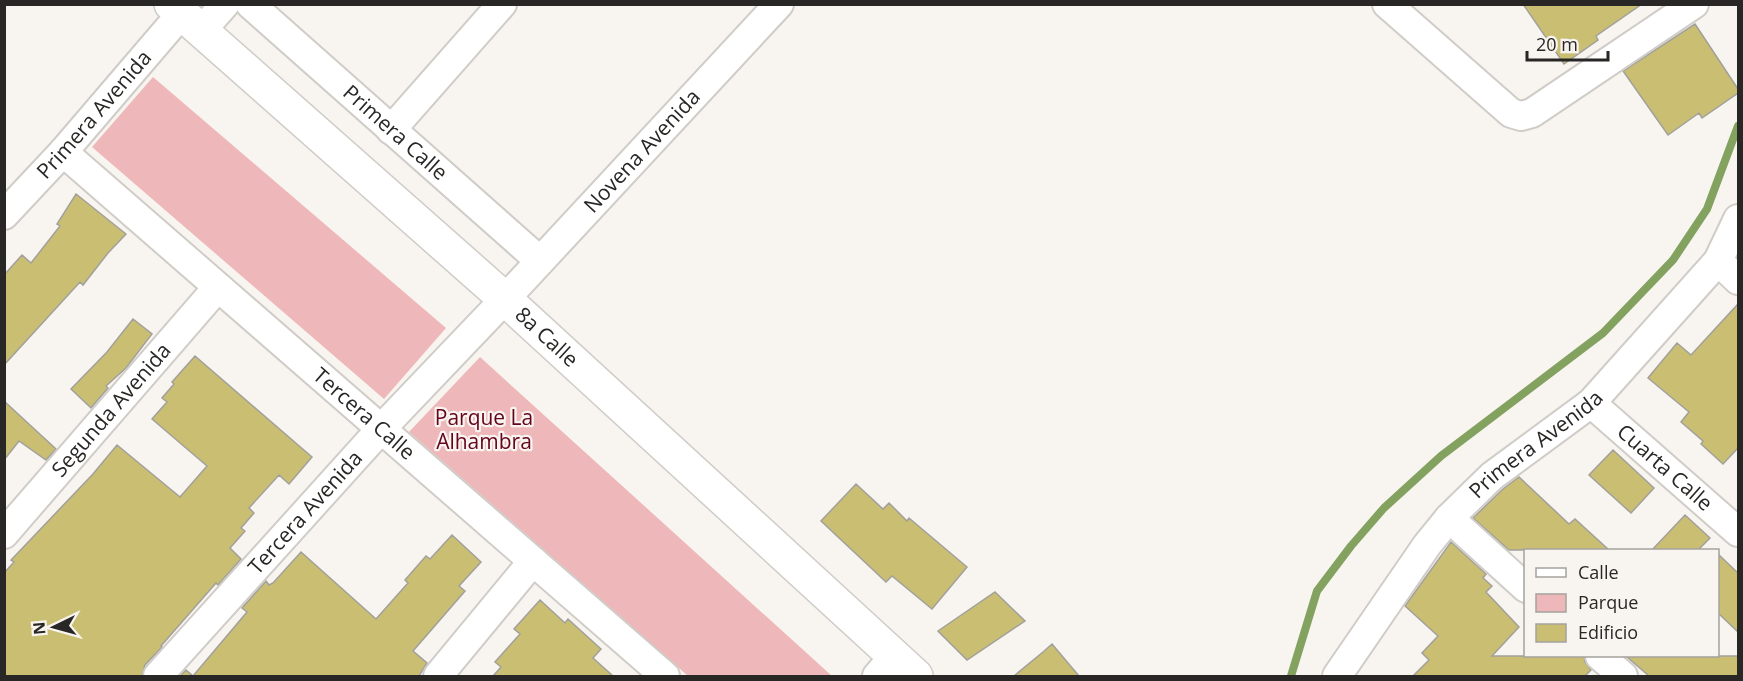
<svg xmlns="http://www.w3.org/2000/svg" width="1743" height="681" viewBox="0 0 1743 681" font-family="'Open Sans',sans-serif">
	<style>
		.green { fill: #eeb8ba }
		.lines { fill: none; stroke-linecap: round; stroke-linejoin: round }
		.stream { stroke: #83a15f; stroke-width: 8 }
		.building { fill: #cabe73; stroke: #a1a09b; stroke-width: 1.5 }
		.minor-casing { stroke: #d0ccc7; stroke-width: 32 }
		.tertiary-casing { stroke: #d0ccc7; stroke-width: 36 }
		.minor { stroke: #fff; stroke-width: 28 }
		.tertiary { stroke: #fff; stroke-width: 33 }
		.labels { text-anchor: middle; stroke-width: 4.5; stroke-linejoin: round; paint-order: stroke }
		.street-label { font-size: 21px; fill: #292725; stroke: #f8f4ef }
		.park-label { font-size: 21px; fill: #66041e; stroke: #f8f4ef }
	</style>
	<rect width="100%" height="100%" fill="#f8f4ef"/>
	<!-- green -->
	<path class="green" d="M 153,77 L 446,328 L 384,399 L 92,147 Z
		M 480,357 L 832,676 L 688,676 L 409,432 Z"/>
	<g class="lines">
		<!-- stream -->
		<path class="stream" d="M 1291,676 L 1317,591 L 1351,546 L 1384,508 L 1441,456 L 1603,333 L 1673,260 L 1707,209 L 1738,126"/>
	</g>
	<!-- building -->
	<path class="building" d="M 1523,4 L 1642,4 L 1596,36 L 1598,40 L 1564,64 Z
		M 1695,24 L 1738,89 L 1738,93 L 1702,118 L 1699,113 L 1668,135 L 1623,71 Z
		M 76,194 L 126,234 L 108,253 L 83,285 L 80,282 L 4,365 L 4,275 L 22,255 L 31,263 L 60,226 L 57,224 Z
		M 1738,304 L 1738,448 L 1723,464 L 1701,444 L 1703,441 L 1681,422 L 1689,412 L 1648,378 L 1677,343 L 1691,355 Z
		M 133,319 L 152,334 L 126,368 L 106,386 L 108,388 L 91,408 L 71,389 L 107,352 Z
		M 195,356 L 312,457 L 289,484 L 279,475 L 249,508 L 254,513 L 241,528 L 245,531 L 230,548 L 241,559 L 218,585 L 216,583 L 161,646 L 162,647 L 145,665 L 142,676 L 4,676 L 4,573 L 14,562 L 11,560 L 93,474 L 117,445 L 180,497 L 207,466 L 152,419 L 167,402 L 162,398 L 174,384 L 172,382 Z
		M 4,401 L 56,449 L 46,460 L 19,441 L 4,460 Z
		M 1613,450 L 1654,488 L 1631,513 L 1589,475 Z
		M 1519,477 L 1569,524 L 1575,519 L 1609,550 L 1509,550 L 1473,518 L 1503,489 Z
		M 856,484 L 883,509 L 889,503 L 907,521 L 909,518 L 967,567 L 932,609 L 892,576 L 886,582 L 821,521 Z
		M 1685,515 L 1710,538 L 1698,550 L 1652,550 Z
		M 452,535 L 481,562 L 459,586 L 465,591 L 413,651 L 427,663 L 419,676 L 180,676 L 186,670 L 193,676 L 247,612 L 242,608 L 266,581 L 269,585 L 273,583 L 301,552 L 376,619 L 408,583 L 405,580 L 426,556 L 430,559 Z
		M 1451,542 L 1486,574 L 1483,578 L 1492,586 L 1486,592 L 1519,627 L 1492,656 L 1584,656 L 1585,662 L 1591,670 L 1585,676 L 1413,676 L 1429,660 L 1422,653 L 1438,636 L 1405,606 Z
		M 1718,554 L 1738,573 L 1738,632 L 1718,613 Z
		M 995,592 L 1025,621 L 967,660 L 938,631 Z
		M 540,600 L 565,623 L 568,619 L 601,649 L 593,658 L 613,676 L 493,676 L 501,667 L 495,662 L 520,634 L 514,629 Z
		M 1052,644 L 1079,676 L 1014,676 L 1043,652 Z
		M 1626,656 L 1738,656 L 1738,676 L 1649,676 Z"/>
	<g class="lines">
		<defs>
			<g id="minor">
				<path id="s1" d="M 250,4 L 540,261"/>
				<path d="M 1387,4 L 1511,113 L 1521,116 L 1532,113 L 1694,4"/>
				<path d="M 202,30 L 225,4"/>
				<path d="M 391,130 L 502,4"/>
				<path id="s2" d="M 63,152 L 665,676"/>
				<path id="s3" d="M 4,215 L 63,152 L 182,13"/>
				<path d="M 1718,261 L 1738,280"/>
				<path id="s4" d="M 1591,403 L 1738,532"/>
				<path d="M 1449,518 L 1526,588"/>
				<path id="s5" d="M 4,534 L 218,287"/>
				<path d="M 1600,656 L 1623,676"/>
				<path id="s6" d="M 158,676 L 381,429 L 505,299 L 779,4"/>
				<path d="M 438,676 L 533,561"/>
				<path d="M 877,676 L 894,656"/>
				<path id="s7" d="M 1337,676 L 1427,545 L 1449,518 L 1492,476 L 1591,403 L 1718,261 L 1738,219"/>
			</g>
			<g id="tertiary">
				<path id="s8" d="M 171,4 L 505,299 L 916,676"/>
			</g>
		</defs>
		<!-- minor casing -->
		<use href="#minor" class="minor-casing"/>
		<!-- tertiary casing -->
		<use href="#tertiary" class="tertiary-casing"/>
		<!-- minor -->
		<use href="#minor" class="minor"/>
		<!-- tertiary -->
		<use href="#tertiary" class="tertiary"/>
	</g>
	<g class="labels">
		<!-- street labels -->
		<g class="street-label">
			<text dy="7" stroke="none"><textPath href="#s3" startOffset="135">Primera Avenida</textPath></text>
			<text dy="7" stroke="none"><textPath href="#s1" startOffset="194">Primera Calle</textPath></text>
			<text dy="7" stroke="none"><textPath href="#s6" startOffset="714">Novena Avenida</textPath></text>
			<text dy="7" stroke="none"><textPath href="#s8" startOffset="502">8a Calle</textPath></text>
			<text dy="7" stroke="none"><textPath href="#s5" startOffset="164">Segunda Avenida</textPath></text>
			<text dy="7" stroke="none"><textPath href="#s2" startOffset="399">Tercera Calle</textPath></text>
			<text dy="7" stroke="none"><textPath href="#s7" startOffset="308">Primera Avenida</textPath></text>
			<text dy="7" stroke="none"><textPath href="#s4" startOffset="98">Cuarta Calle</textPath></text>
			<text dy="7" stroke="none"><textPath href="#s6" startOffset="220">Tercera Avenida</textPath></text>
		</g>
		<!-- park labels -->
		<g class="park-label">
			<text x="484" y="425">Parque La<tspan x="484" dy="24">Alhambra</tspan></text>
		</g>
	</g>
	<!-- border -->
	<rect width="1743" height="681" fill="none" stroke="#292725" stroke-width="12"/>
	<!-- legend -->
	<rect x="1524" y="549" width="195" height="108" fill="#f8f4ef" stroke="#a5a29e" stroke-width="1.5"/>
	<rect x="1536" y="568" width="30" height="9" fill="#ffffff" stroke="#a5a29e" stroke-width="1.5"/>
	<text x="1578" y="579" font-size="18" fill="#292725">Calle</text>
	<rect x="1536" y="594" width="30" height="18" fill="#eeb8ba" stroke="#a5a29e" stroke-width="1.5"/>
	<text x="1578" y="609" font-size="18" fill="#292725">Parque</text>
	<rect x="1536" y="624" width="30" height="18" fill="#cabe73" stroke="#a5a29e" stroke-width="1.5"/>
	<text x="1578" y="639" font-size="18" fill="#292725">Edificio</text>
	<!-- north arrow -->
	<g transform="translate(54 627) rotate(265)" stroke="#f8f4ef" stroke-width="4.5" paint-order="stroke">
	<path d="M0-4.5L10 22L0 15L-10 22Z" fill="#292725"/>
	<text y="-9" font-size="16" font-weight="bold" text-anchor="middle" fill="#292725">N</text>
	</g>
	<!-- scale -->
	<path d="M1527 51v9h81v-9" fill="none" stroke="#292725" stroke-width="3"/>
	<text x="1536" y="51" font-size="18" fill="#292725" stroke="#f8f4ef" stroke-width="4.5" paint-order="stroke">20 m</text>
</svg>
